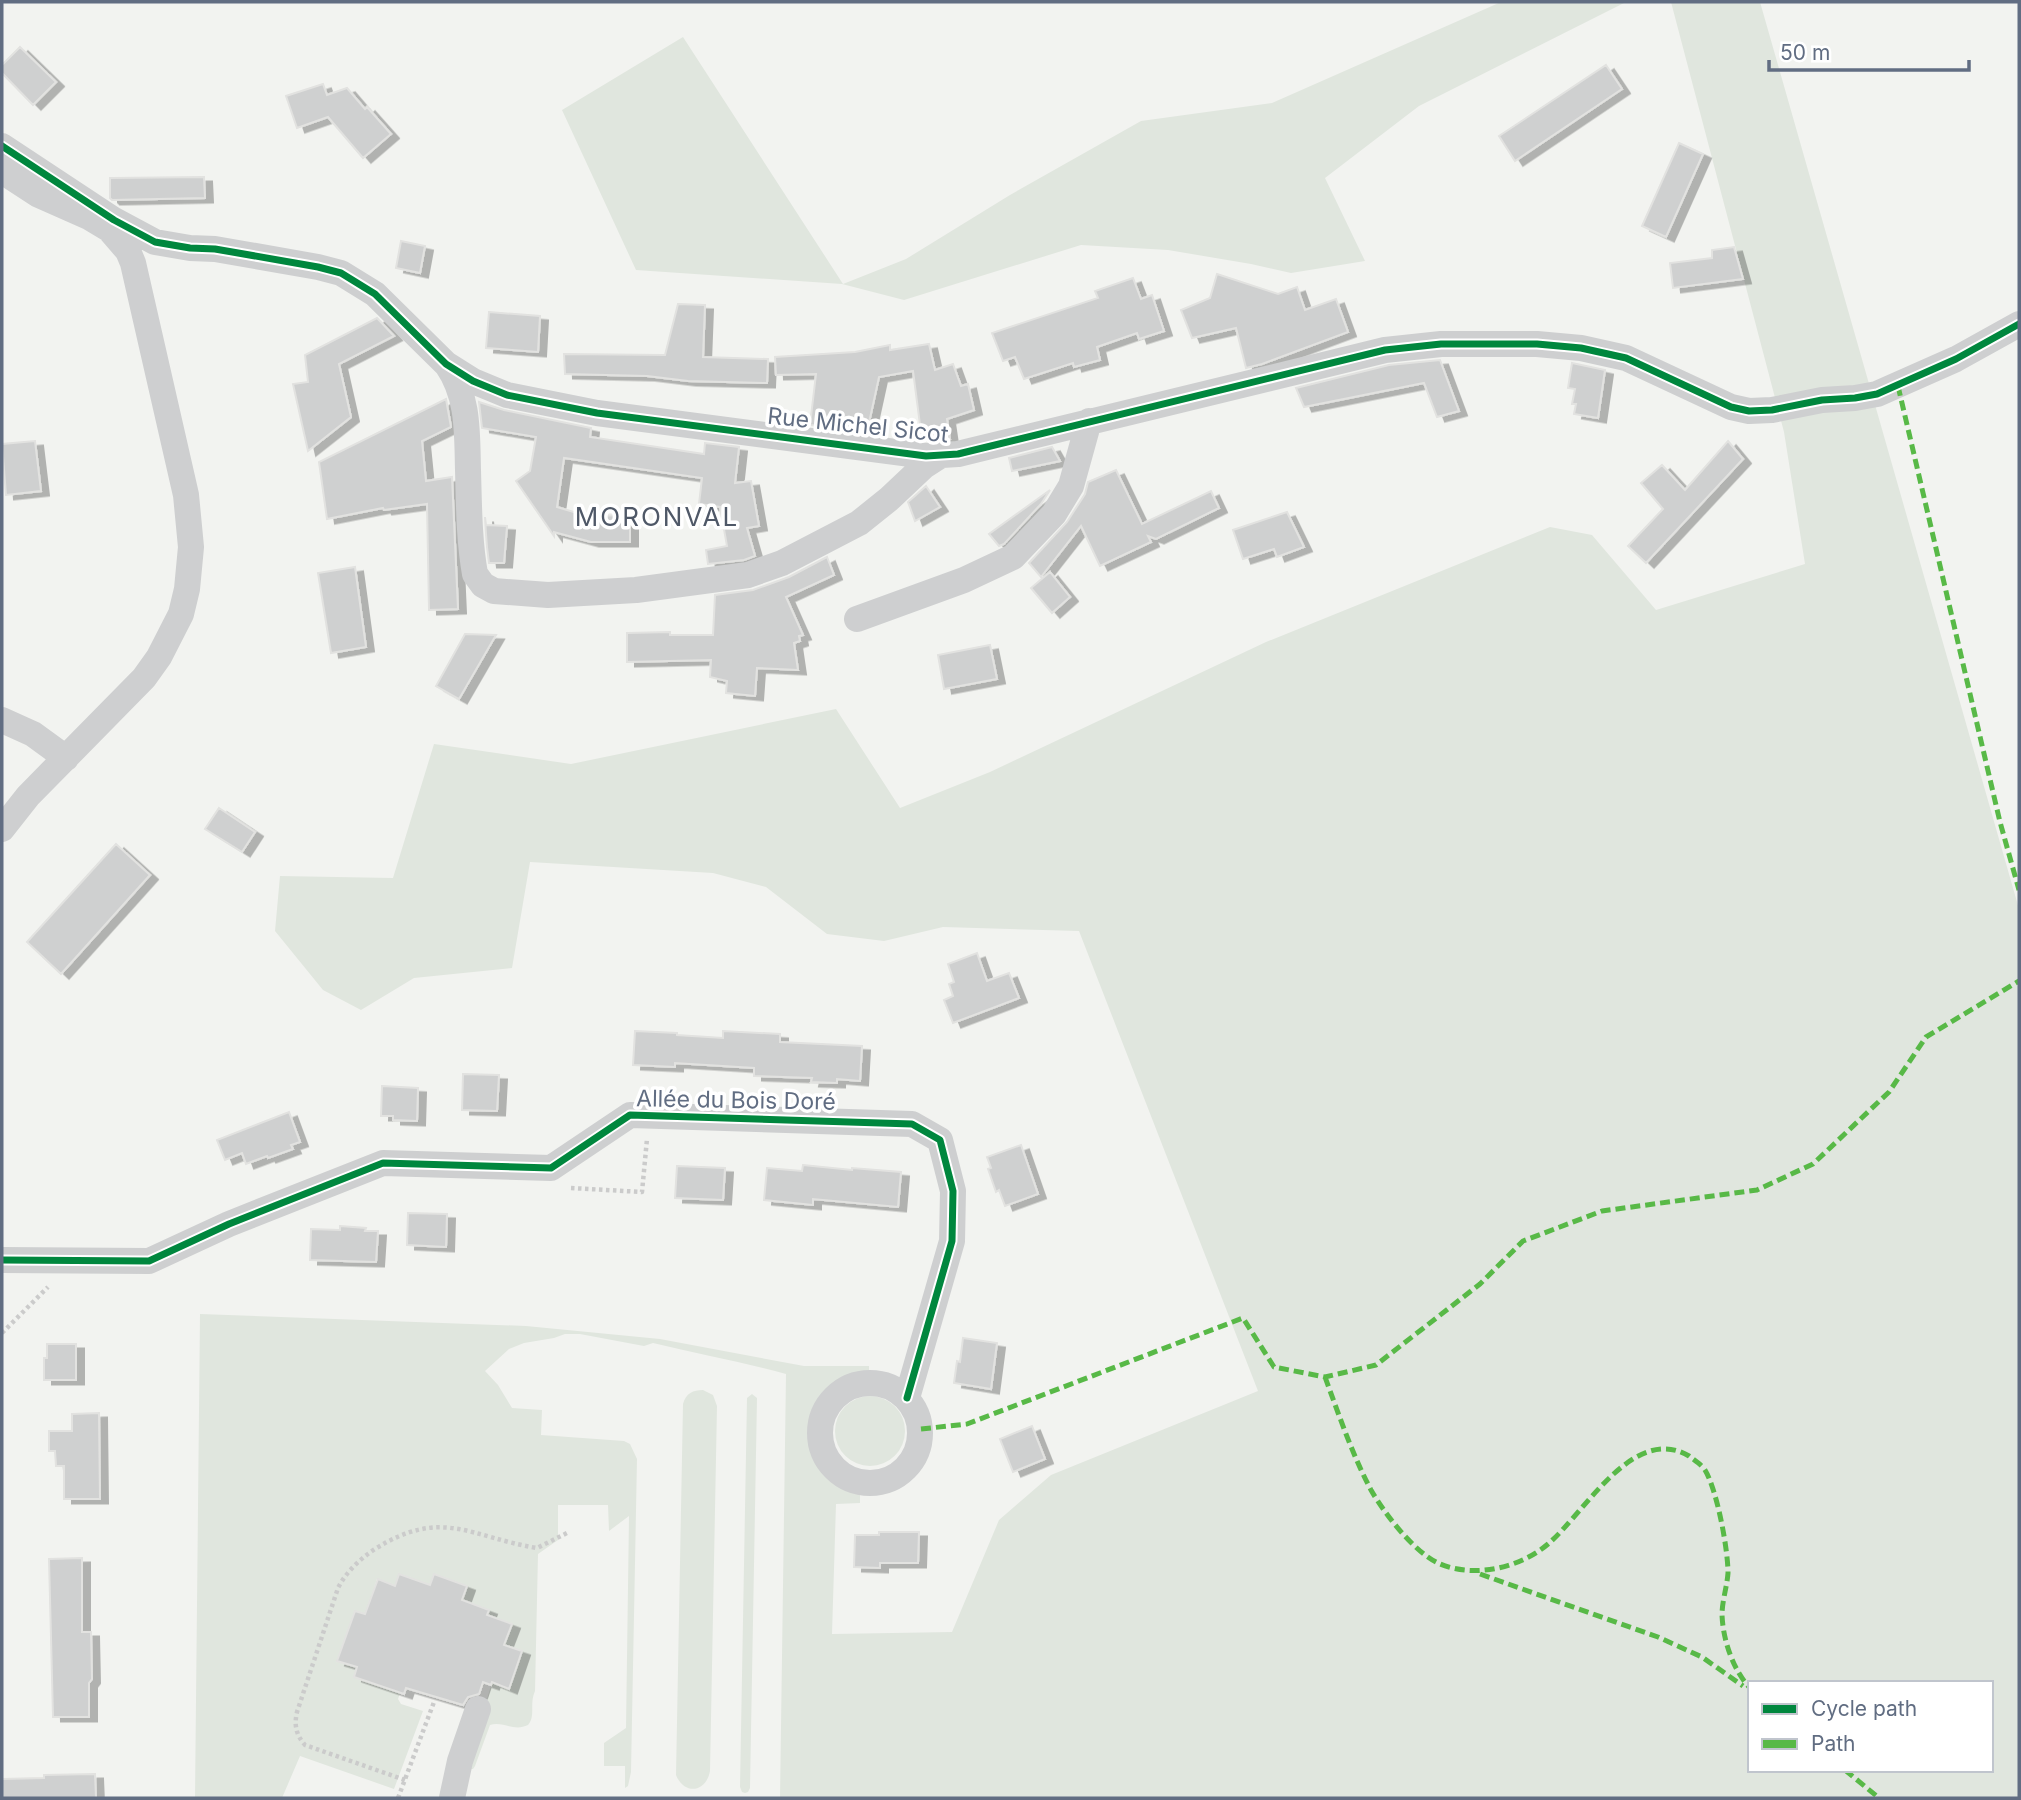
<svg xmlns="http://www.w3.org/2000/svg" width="2021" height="1800" viewBox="0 0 2021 1800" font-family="Inter,sans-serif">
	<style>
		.green { fill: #e0e6de; fill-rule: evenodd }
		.building { fill: #cfd0d0; stroke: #e2e2e0; stroke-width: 2; filter: url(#shadow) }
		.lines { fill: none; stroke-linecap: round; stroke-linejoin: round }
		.path { stroke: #cbcbcb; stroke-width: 4.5; stroke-dasharray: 3.5 3.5; stroke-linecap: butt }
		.minor { stroke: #cecfd0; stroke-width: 26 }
		.quiet { stroke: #58b947; stroke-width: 5; stroke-dasharray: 10 5; stroke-linecap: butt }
		.cycleway-casing { stroke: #fff; stroke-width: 11 }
		.cycleway { stroke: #00873e; stroke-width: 7 }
		.labels { text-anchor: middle; stroke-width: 7; stroke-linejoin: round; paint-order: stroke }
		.street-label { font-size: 23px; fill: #616d82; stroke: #fff }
		.quarter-label { font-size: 26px; letter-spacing: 2px; fill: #4f5867; stroke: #fff }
	</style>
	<defs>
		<filter id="shadow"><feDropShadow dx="8" dy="4.5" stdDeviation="0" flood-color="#0004"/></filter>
	</defs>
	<rect width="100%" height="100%" fill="#f2f3f0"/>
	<!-- green -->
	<path class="green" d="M 1501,2 L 1626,2 L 1419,106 L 1325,178 L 1365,261 L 1291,273 L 1251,264 L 1168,250 L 1081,245 L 904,300 L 842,284 L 636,270 L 562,110 L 683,37 L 843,284 L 906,259 L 1010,195 L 1141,121 L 1272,103 Z
		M 1671,2 L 1760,2 L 2019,909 L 2019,1798 L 780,1798 L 786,1374 C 743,1362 698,1354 653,1343 L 644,1346 L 580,1334 L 565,1334 L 554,1338 L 524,1343 L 509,1349 L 485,1371 L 498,1385 L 512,1408 L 542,1410 L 541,1435 L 624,1441 L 630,1444 L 637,1459 L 631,1772 L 628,1786 L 625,1788 L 625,1766 L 604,1766 L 604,1743 L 626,1728 L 629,1516 L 609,1531 L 608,1505 L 558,1505 L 558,1540 L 538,1554 L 535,1691 C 529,1704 536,1716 528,1725 C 514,1732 503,1721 490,1725 L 475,1766 L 473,1769 L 466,1769 L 492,1682 L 509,1688 L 522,1651 L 504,1645 L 511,1624 L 487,1615 L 488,1610 L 462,1600 L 467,1586 L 434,1574 L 430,1585 L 400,1574 L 395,1586 L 377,1579 L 369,1603 L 368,1615 L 355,1611 L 337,1660 L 357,1667 L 354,1677 L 400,1693 L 398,1699 L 401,1704 L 423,1711 L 394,1789 L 300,1756 L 282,1798 L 195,1798 L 200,1314 L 526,1326 L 660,1339 L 804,1366 L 869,1366 L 869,1373 C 851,1378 827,1384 817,1402 C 802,1427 810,1464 833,1482 C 840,1487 851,1488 860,1489 L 860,1503 L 836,1504 L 832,1634 L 952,1632 L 999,1520 L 1051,1475 L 1258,1391 L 1079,931 L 943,927 L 884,941 L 827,934 L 766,887 L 713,873 L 530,862 L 512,968 L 414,978 L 361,1010 L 323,990 L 275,931 L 280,876 L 393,878 L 434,744 L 571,764 L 836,709 L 900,808 L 990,772 L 1266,642 L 1550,527 L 1592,535 L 1656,610 L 1805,564 L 1784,432 ZM 1750,1683 L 1991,1683 L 1991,1770 L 1750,1770 Z
		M 703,1390 L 713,1395 L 717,1406 L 710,1771 C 706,1793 684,1795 676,1775 L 683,1404 C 686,1393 693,1390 703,1390 Z
		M 752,1394 L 757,1398 L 750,1788 L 748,1792 L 745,1793 L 742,1792 L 740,1787 L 747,1398 Z
		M835 1431a35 35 0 1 1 70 0a35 35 0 1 1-70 0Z"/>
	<!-- building -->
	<path class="building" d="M 20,47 L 56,82 L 33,105 L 2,73 L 2,65 Z
		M 1606,65 L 1622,89 L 1515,161 L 1499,136 Z
		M 323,84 L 327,95 L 347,88 L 365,109 L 367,107 L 391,134 L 363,158 L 328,117 L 297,128 L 286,96 Z
		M 1679,143 L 1703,154 L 1666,237 L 1642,226 Z
		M 204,177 L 205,198 L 112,200 L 110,198 L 110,178 Z
		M 401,241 L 425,246 L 420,273 L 396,268 Z
		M 1734,247 L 1743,279 L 1673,288 L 1670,263 L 1712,258 L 1712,250 Z
		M 1217,274 L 1278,294 L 1297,287 L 1305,310 L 1336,299 L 1348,332 L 1262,364 L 1246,368 L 1236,328 L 1192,338 L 1181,310 L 1210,298 Z
		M 1133,278 L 1141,299 L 1152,295 L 1164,331 L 1139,339 L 1137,333 L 1097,347 L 1100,360 L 1074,367 L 1073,363 L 1024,379 L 1015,357 L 1003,361 L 992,333 L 1098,298 L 1095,291 Z
		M 678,304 L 705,305 L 703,357 L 768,359 L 767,383 L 688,381 L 647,376 L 565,374 L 564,354 L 665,355 Z
		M 489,312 L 540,316 L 538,352 L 486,348 Z
		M 377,318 L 394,336 L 339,364 L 351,417 L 308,451 L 293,384 L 308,382 L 305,355 Z
		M 929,344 L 935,370 L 953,364 L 961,386 L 968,384 L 974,410 L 947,419 L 950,439 L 922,440 L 913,371 L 879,377 L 867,432 L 810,425 L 816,374 L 776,375 L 775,357 L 855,352 L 890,345 L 890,350 Z
		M 1440,360 L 1459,411 L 1437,417 L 1424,383 L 1304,407 L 1296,388 L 1389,365 Z
		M 1572,363 L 1605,370 L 1598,418 L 1574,414 L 1576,404 L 1572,404 L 1575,389 L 1568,388 Z
		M 446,399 L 451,427 L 422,441 L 426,481 L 452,477 L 458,609 L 429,610 L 427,504 L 384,510 L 383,508 L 327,519 L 319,462 Z
		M 479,402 L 504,410 L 591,428 L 590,437 L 704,454 L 705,443 L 739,447 L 735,483 L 751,481 L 759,526 L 747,528 L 755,556 L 744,560 L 708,564 L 706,550 L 727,546 L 720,507 L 699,504 L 702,478 L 564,458 L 557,507 L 587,516 L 630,515 L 630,542 L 591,542 L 554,532 L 554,536 L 516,481 L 530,471 L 536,437 L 482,428 Z
		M 35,441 L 41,491 L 6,495 L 2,444 Z
		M 1728,441 L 1743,459 L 1646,563 L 1628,546 L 1663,509 L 1641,483 L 1662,465 L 1685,490 Z
		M 1052,447 L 1060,461 L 1012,471 L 1009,458 Z
		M 1116,470 L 1142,524 L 1211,491 L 1219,508 L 1156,539 L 1148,536 L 1151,542 L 1100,566 L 1081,526 L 1041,577 L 1029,563 L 1067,522 L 1085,494 L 1088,482 Z
		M 926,486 L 940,507 L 915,521 L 908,502 Z
		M 1050,490 L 1041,504 L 1004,544 L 999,546 L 989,534 Z
		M 1287,512 L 1304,547 L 1277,557 L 1274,549 L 1243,559 L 1233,530 Z
		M 485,517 L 486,525 L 507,526 L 504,563 L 489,563 L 487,547 L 486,534 Z
		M 827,557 L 834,575 L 786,597 L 803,635 L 799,636 L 800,641 L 794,643 L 798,670 L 757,668 L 755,696 L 726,693 L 727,681 L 710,677 L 711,660 L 627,662 L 627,633 L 670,632 L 670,635 L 713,635 L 715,595 L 753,590 L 789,577 Z
		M 355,567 L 366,647 L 331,653 L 318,573 Z
		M 1050,572 L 1070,597 L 1052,613 L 1031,588 Z
		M 465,634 L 496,635 L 459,699 L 436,686 Z
		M 990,645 L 997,679 L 944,689 L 938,655 Z
		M 219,808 L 255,832 L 242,852 L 205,829 Z
		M 116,844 L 150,875 L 61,974 L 27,942 Z
		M 977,953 L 987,981 L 1009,973 L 1019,998 L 953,1023 L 944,1000 L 953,996 L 949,984 L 954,982 L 948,964 Z
		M 635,1031 L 677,1033 L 677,1035 L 723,1038 L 723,1031 L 780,1034 L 780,1042 L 862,1046 L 860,1081 L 837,1079 L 837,1083 L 811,1082 L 812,1078 L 754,1076 L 754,1068 L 675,1063 L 675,1067 L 633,1065 Z
		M 463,1074 L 499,1075 L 497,1111 L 462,1110 Z
		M 382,1086 L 418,1088 L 417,1121 L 393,1120 L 393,1116 L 381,1116 Z
		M 289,1112 L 300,1142 L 291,1145 L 293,1149 L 268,1158 L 267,1156 L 246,1164 L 242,1153 L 225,1160 L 217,1140 Z
		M 1021,1145 L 1038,1194 L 1005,1206 L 999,1190 L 996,1192 L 988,1169 L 991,1168 L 987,1157 Z
		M 803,1165 L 852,1170 L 852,1168 L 901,1172 L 898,1207 L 813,1199 L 813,1205 L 764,1200 L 767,1168 L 802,1171 Z
		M 677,1166 L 725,1168 L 723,1200 L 675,1198 Z
		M 408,1213 L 447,1214 L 446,1247 L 407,1245 Z
		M 340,1226 L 366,1228 L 365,1231 L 378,1231 L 376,1262 L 310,1260 L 311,1229 L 340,1230 Z
		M 963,1338 L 997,1343 L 991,1389 L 954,1383 L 957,1361 L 960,1362 Z
		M 47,1344 L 76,1344 L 76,1380 L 44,1380 L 44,1358 L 47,1358 Z
		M 99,1413 L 100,1499 L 64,1499 L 64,1466 L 56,1466 L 55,1451 L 49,1451 L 49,1431 L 72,1431 L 72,1414 Z
		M 1032,1426 L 1045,1459 L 1013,1472 L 1000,1439 Z
		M 879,1532 L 919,1532 L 918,1563 L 880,1563 L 880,1568 L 854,1567 L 855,1535 L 879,1535 Z
		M 82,1558 L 82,1632 L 91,1632 L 92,1679 L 89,1683 L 89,1717 L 53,1717 L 49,1559 Z
		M 399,1574 L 430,1585 L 434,1574 L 467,1586 L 462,1600 L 489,1610 L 487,1615 L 512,1624 L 504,1645 L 522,1651 L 509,1689 L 492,1682 L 491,1685 L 483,1682 L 479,1694 L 468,1697 L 463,1705 L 406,1688 L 404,1694 L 354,1677 L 357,1667 L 337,1661 L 355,1611 L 365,1614 L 378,1579 L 395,1586 Z
		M 95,1774 L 96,1798 L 2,1798 L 2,1779 L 44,1778 L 44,1775 Z"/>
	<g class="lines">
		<!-- path -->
		<path class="path" d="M 571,1188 L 642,1192 L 647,1139
			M 2,1333 L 48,1287
			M 405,1780 L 305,1745 C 296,1735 294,1725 297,1712 L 338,1588 C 346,1572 360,1559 375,1549 C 442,1507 470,1537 537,1548 L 569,1532
			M 398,1798 L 434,1702"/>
		<!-- minor -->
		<path class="minor" d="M 2,146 L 114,220 L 155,242 L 190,248 L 215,249 L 318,267 L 341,273 L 375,294 L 446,364 L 473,381 L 507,395 L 597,413 L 926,456 L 958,454 L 1385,350 L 1441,344 L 1537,344 L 1581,348 L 1626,358 L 1731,407 L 1749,411 L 1772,410 L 1822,400 L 1855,398 L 1877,394 L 1956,359 L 2019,324
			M 2,171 L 37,194 L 89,217 L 109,229 L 128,251 L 133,263 L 186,495 L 191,547 L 187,589 L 181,614 L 159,657 L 144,678 L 28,796 L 2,829
			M 447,365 C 469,397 467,433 468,470 C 469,504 469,540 475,574 L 483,585 L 494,591 L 548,595 L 636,590 L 748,575 L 782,563 L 859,523 L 889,499 L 924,466 L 938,457
			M 857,619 L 964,580 L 1013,557 L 1054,514 L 1071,486 L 1089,421
			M 2,720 L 33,734 L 66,758
			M 2,1260 L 149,1261 L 229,1224 L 383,1163 L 551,1168 L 630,1115 L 912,1124 L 940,1140 L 953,1191 L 952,1241 L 907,1398
			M820 1433a50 50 0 1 1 100 0a50 50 0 1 1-100 0Z
			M 452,1798 L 460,1761 L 478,1709"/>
		<!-- quiet -->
		<path class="quiet" d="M 1898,386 L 2000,822 L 2019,890
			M 1325,1377 C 1339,1415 1352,1454 1371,1490 C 1384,1513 1414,1552 1438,1563 C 1473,1579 1520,1568 1548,1544 C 1584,1514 1633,1423 1689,1456 C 1694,1460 1702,1465 1705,1470 C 1717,1490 1728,1549 1728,1573 C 1727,1587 1722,1601 1722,1615 C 1723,1640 1733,1670 1750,1688
			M 921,1429 L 967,1424 L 1243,1318 L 1274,1367 L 1325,1377 L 1376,1365 L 1480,1284 L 1523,1241 L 1602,1211 L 1757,1190 L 1813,1164 L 1889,1092 L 1926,1037 L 2019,981
			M 1480,1574 L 1658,1637 L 1702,1657 L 1743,1686
			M 1845,1770 L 1879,1798"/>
		<defs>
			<path id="cycleway" d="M 2,146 L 114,220 L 155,242 L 190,248 L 215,249 L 318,267 L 341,273 L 375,294 L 446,364 L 473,381 L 507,395 L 597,413 L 926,456 L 958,454 L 1385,350 L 1441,344 L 1537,344 L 1581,348 L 1626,358 L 1731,407 L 1749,411 L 1772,410 L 1822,400 L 1855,398 L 1877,394 L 1956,359 L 2019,324
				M 2,1260 L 149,1261 L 229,1224 L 383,1163 L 551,1168 L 630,1115 L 912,1124 L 940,1140 L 953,1191 L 952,1241 L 907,1398"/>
		</defs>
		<!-- cycleway casing -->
		<use href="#cycleway" class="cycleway-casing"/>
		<!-- cycleway -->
		<use href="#cycleway" class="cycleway"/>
	</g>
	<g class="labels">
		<!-- street labels -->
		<g class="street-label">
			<text transform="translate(858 425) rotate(6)" y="8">Rue Michel Sicot</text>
			<text transform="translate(736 1100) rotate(1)" y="8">Allée du Bois Doré</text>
		</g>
		<!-- quarter labels -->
		<g class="quarter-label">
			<text x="657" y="526">MORONVAL</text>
		</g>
	</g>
	<!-- border -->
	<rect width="2021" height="1800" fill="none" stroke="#616d82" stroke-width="7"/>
	<!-- legend -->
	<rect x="1748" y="1681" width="245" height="91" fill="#ffffff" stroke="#c0c5cd" stroke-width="2"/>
	<rect x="1762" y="1704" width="35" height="10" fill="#00873e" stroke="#c0c5cd" stroke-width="2"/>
	<text x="1811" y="1716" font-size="21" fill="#616d82">Cycle path</text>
	<rect x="1762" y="1739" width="35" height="10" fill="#58b947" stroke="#c0c5cd" stroke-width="2"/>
	<text x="1811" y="1751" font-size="21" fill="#616d82">Path</text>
	<!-- scale -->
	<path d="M1769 60v10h200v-10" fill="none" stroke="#616d82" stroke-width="3.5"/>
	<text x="1780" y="60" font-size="21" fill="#616d82" stroke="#ffffff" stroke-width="5" paint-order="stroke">50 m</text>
</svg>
